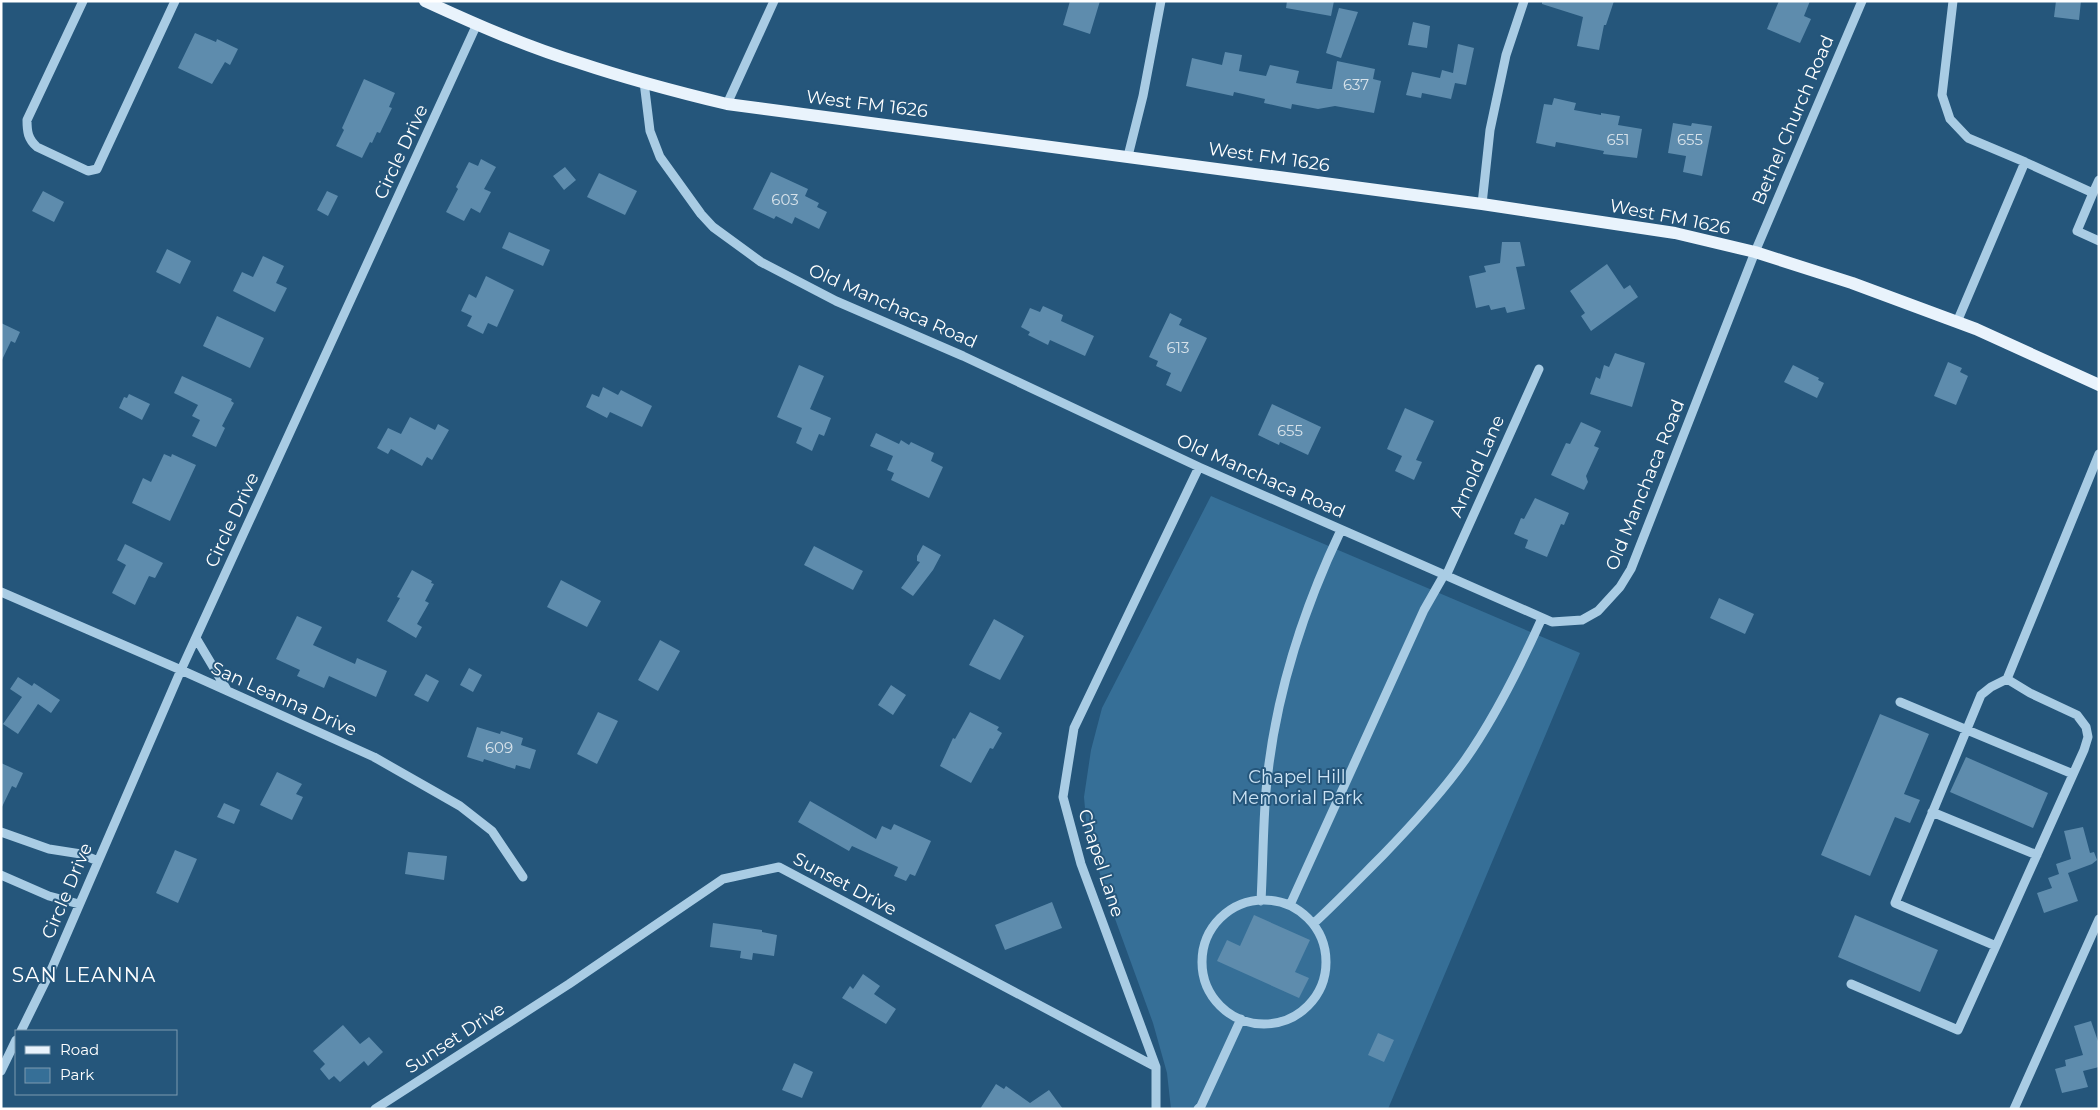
<svg xmlns="http://www.w3.org/2000/svg" width="2100" height="1110" viewBox="0 0 2100 1110" font-family="Montserrat,sans-serif">
	<style>
		.green { fill: #366f97 }
		.building { fill: #5e8cad }
		.lines { fill: none; stroke-linecap: round; stroke-linejoin: round }
		.minor { stroke: #a9cce4; stroke-width: 9 }
		.major { stroke: #e9f3fc; stroke-width: 12 }
		.labels { text-anchor: middle; stroke-width: 4; stroke-linejoin: round; paint-order: stroke }
		.number-label { font-size: 15px; fill: #d7e2ea }
		.street-label { font-size: 18px; fill: #fff; stroke: #25567b }
		.park-label { font-size: 18px; fill: #cce3f4; stroke: #25567b }
		.quarter-label { font-size: 20px; letter-spacing: 1px; fill: #fff; stroke: #25567b }
	</style>
	<rect width="100%" height="100%" fill="#25567b"/>
	<!-- green -->
	<path class="green" d="M 1211,496 L 1580,653 L 1388,1109 L 1171,1109 L 1167,1073 L 1153,1023 L 1106,894 L 1087,831 L 1084,797 L 1091,750 L 1102,708 Z"/>
	<!-- building -->
	<path class="building" d="M 1070,1 L 1100,1 L 1090,34 L 1063,25 Z
		M 1287,1 L 1334,1 L 1331,16 L 1286,8 Z
		M 1542,1 L 1614,1 L 1606,25 L 1604,25 L 1599,50 L 1577,46 L 1583,17 L 1542,4 Z
		M 1779,1 L 1810,1 L 1804,16 L 1811,19 L 1800,43 L 1767,29 Z
		M 2056,1 L 2081,1 L 2079,20 L 2054,17 Z
		M 1339,8 L 1358,12 L 1341,58 L 1326,53 Z
		M 1413,22 L 1430,26 L 1427,48 L 1408,45 Z
		M 195,33 L 216,42 L 217,39 L 238,49 L 230,65 L 225,62 L 212,84 L 178,68 Z
		M 1458,44 L 1474,48 L 1466,85 L 1455,83 L 1451,99 L 1422,93 L 1421,98 L 1406,95 L 1412,72 L 1440,78 L 1442,70 L 1453,73 Z
		M 1225,52 L 1242,55 L 1239,71 L 1266,76 L 1270,65 L 1299,71 L 1296,83 L 1329,89 L 1332,89 L 1337,61 L 1375,69 L 1373,79 L 1381,81 L 1374,113 L 1335,106 L 1318,109 L 1292,104 L 1291,109 L 1264,103 L 1265,99 L 1234,92 L 1233,96 L 1186,86 L 1192,58 L 1222,65 Z
		M 364,79 L 395,93 L 389,107 L 392,108 L 380,133 L 377,132 L 372,143 L 370,142 L 362,158 L 336,146 L 344,130 L 342,128 Z
		M 1554,98 L 1576,103 L 1574,110 L 1601,115 L 1601,113 L 1620,116 L 1618,125 L 1642,129 L 1637,158 L 1603,154 L 1604,151 L 1556,142 L 1555,147 L 1536,143 L 1544,104 L 1552,105 Z
		M 1673,123 L 1691,126 L 1692,123 L 1712,126 L 1702,176 L 1683,172 L 1686,156 L 1668,153 Z
		M 481,159 L 496,167 L 484,189 L 491,192 L 480,213 L 471,208 L 464,221 L 446,212 L 458,189 L 456,187 L 469,162 L 478,166 Z
		M 565,167 L 576,180 L 564,190 L 553,176 Z
		M 771,172 L 808,189 L 805,196 L 819,203 L 817,207 L 827,212 L 819,229 L 795,217 L 792,224 L 776,216 L 774,219 L 753,209 Z
		M 599,173 L 637,191 L 625,215 L 587,197 Z
		M 43,191 L 64,202 L 54,222 L 32,211 Z
		M 327,191 L 338,196 L 328,216 L 317,210 Z
		M 509,232 L 550,250 L 543,266 L 502,248 Z
		M 1502,242 L 1520,242 L 1525,266 L 1516,267 L 1525,309 L 1507,313 L 1505,307 L 1491,310 L 1489,305 L 1476,308 L 1469,276 L 1486,272 L 1484,266 L 1500,263 Z
		M 167,249 L 191,261 L 180,284 L 156,272 Z
		M 263,256 L 284,266 L 276,283 L 287,288 L 275,312 L 233,291 L 242,272 L 253,277 Z
		M 1607,264 L 1624,289 L 1630,285 L 1638,297 L 1591,331 L 1581,316 L 1585,313 L 1570,291 Z
		M 486,276 L 514,290 L 497,327 L 488,323 L 483,334 L 467,326 L 472,316 L 461,311 L 469,294 L 476,298 Z
		M 1043,306 L 1063,315 L 1061,321 L 1094,336 L 1085,356 L 1050,340 L 1048,345 L 1028,335 L 1030,332 L 1021,327 L 1030,308 L 1040,312 Z
		M 1170,313 L 1182,319 L 1179,325 L 1207,338 L 1181,392 L 1166,385 L 1171,373 L 1156,366 L 1158,361 L 1149,357 Z
		M 217,316 L 264,338 L 250,368 L 203,346 Z
		M 1,323 L 20,332 L 15,343 L 11,341 L 1,362 Z
		M 1615,353 L 1645,363 L 1632,407 L 1590,394 L 1596,377 L 1600,379 L 1604,365 L 1609,367 Z
		M 1948,362 L 1962,368 L 1960,372 L 1968,376 L 1956,405 L 1934,396 Z
		M 799,365 L 824,376 L 810,409 L 831,418 L 824,436 L 819,434 L 812,451 L 796,443 L 802,428 L 777,417 Z
		M 1793,365 L 1819,378 L 1818,380 L 1824,383 L 1817,398 L 1784,382 Z
		M 182,376 L 232,399 L 231,401 L 234,403 L 222,426 L 225,428 L 216,447 L 192,436 L 200,420 L 192,416 L 198,405 L 174,393 Z
		M 603,387 L 618,395 L 621,390 L 652,406 L 642,427 L 610,412 L 607,418 L 586,407 L 592,394 L 599,397 Z
		M 129,394 L 150,404 L 142,420 L 119,408 L 124,397 L 127,398 Z
		M 1272,404 L 1321,427 L 1308,455 L 1280,442 L 1279,445 L 1258,435 Z
		M 1405,408 L 1434,421 L 1416,460 L 1422,462 L 1414,480 L 1395,471 L 1402,456 L 1387,449 Z
		M 410,417 L 435,430 L 438,424 L 449,430 L 432,460 L 427,457 L 422,466 L 391,449 L 388,454 L 377,448 L 388,428 L 401,434 Z
		M 1581,422 L 1601,431 L 1594,446 L 1599,448 L 1598,450 L 1586,476 L 1588,482 L 1584,490 L 1551,475 L 1566,443 L 1570,444 Z
		M 876,433 L 899,444 L 901,440 L 909,445 L 911,442 L 934,453 L 931,461 L 943,467 L 929,498 L 891,480 L 894,473 L 887,470 L 893,456 L 870,446 Z
		M 164,454 L 171,457 L 172,454 L 196,465 L 170,521 L 132,503 L 143,478 L 151,482 Z
		M 1535,498 L 1569,513 L 1564,525 L 1561,524 L 1547,557 L 1525,548 L 1528,540 L 1514,534 L 1521,518 L 1524,519 Z
		M 125,544 L 163,563 L 155,578 L 149,576 L 135,605 L 112,593 L 126,565 L 117,560 Z
		M 923,545 L 941,555 L 933,570 L 913,596 L 901,588 L 920,562 L 917,561 L 917,556 Z
		M 814,546 L 863,571 L 853,590 L 804,565 Z
		M 412,570 L 432,581 L 431,583 L 434,584 L 425,601 L 429,603 L 417,624 L 422,627 L 416,638 L 387,621 L 400,598 L 397,597 Z
		M 561,580 L 601,601 L 587,627 L 547,607 Z
		M 1719,598 L 1754,614 L 1745,634 L 1710,618 Z
		M 297,616 L 322,627 L 313,645 L 355,664 L 357,658 L 387,671 L 376,697 L 329,676 L 324,688 L 297,676 L 300,670 L 276,659 Z
		M 994,619 L 1024,636 L 1000,680 L 969,665 Z
		M 660,640 L 680,651 L 658,691 L 638,680 Z
		M 469,668 L 482,675 L 473,692 L 460,685 Z
		M 426,674 L 439,681 L 428,702 L 414,695 Z
		M 18,677 L 32,686 L 34,683 L 60,700 L 51,713 L 38,704 L 18,734 L 3,724 L 22,697 L 10,689 Z
		M 891,685 L 906,695 L 893,715 L 878,705 Z
		M 598,712 L 618,721 L 597,764 L 577,754 Z
		M 970,712 L 999,727 L 997,730 L 1002,733 L 993,749 L 990,748 L 971,783 L 940,766 L 953,738 L 955,739 Z
		M 1880,714 L 1929,734 L 1904,794 L 1920,800 L 1910,823 L 1895,817 L 1870,876 L 1821,855 Z
		M 477,727 L 500,734 L 501,731 L 523,738 L 521,745 L 536,750 L 530,769 L 516,765 L 515,769 L 484,759 L 483,762 L 467,757 Z
		M 1966,757 L 2048,793 L 2033,828 L 1950,792 Z
		M 1,763 L 23,773 L 16,788 L 12,786 L 1,809 Z
		M 277,772 L 302,784 L 296,794 L 303,797 L 292,820 L 260,805 Z
		M 810,801 L 876,839 L 882,826 L 891,830 L 894,824 L 931,841 L 915,876 L 910,874 L 906,881 L 894,876 L 898,867 L 852,846 L 849,851 L 798,822 Z
		M 224,803 L 240,810 L 234,824 L 217,817 Z
		M 2083,827 L 2090,853 L 2094,852 L 2097,860 L 2092,864 L 2068,873 L 2078,901 L 2044,913 L 2037,893 L 2052,888 L 2048,878 L 2059,874 L 2056,864 L 2071,859 L 2064,831 Z
		M 175,850 L 197,859 L 178,903 L 156,893 Z
		M 408,852 L 447,856 L 444,880 L 405,874 Z
		M 1052,902 L 1062,928 L 1005,950 L 995,925 Z
		M 1254,915 L 1310,940 L 1295,972 L 1309,978 L 1299,998 L 1217,961 L 1227,940 L 1240,946 Z
		M 1855,915 L 1938,950 L 1920,992 L 1838,957 Z
		M 713,923 L 762,930 L 762,932 L 777,935 L 774,956 L 753,953 L 752,960 L 740,958 L 741,951 L 710,947 Z
		M 863,974 L 880,986 L 874,994 L 896,1009 L 886,1024 L 842,998 L 850,986 L 853,989 Z
		M 2091,1021 L 2099,1044 L 2099,1067 L 2083,1071 L 2088,1087 L 2062,1093 L 2055,1069 L 2066,1066 L 2065,1060 L 2083,1055 L 2074,1026 Z
		M 343,1025 L 360,1044 L 369,1037 L 383,1052 L 368,1066 L 364,1061 L 340,1082 L 334,1076 L 329,1080 L 320,1069 L 325,1064 L 313,1051 Z
		M 1378,1033 L 1394,1040 L 1384,1062 L 1368,1055 Z
		M 794,1063 L 813,1072 L 802,1098 L 782,1090 Z
		M 996,1084 L 1004,1089 L 1006,1086 L 1030,1103 L 1049,1090 L 1063,1109 L 980,1109 Z"/>
	<g class="lines">
		<!-- minor -->
		<path class="minor" d="M 83,1 L 27,120 C 27,132 28,139 37,147 L 88,171 L 97,169 L 175,1
			M 1953,1 L 1942,95 L 1950,119 L 1968,138 L 2025,162 L 1957,322
			M 644,82 L 650,131 L 660,157 L 701,214 L 713,227 L 761,262 L 836,301 L 963,356 L 1199,467 L 1552,622 L 1582,620 L 1598,611 L 1620,587 L 1631,569 L 1755,252 L 1862,1
			M 727,104 L 774,1
			M 1128,156 L 1143,96 L 1161,1
			M 2025,162 L 2093,193 L 2077,231 L 2099,241
			M 2093,193 L 2099,180
			M 1482,204 L 1490,130 L 1506,55 L 1524,1
			M 1446,576 L 1539,369
			M 1,592 L 181,670 L 374,757 L 460,806 L 492,831 L 523,877
			M 196,638 L 227,690
			M 2007,679 L 2030,693 L 2077,715 L 2086,727 L 2088,737 L 2084,750 L 1996,946 L 1895,903 L 1981,695 L 1991,687 L 2007,679 L 2099,454
			M 1900,702 L 2073,774
			M 1932,812 L 2037,855
			M 1,832 L 49,849 L 81,854 L 98,861
			M 1,875 L 49,896 L 79,904
			M1202 962a62 62 0 1 1 124 0a62 62 0 1 1-124 0Z
			M 1261,901 C 1263,864 1263,827 1266,791 C 1274,699 1302,612 1341,530
			M 1290,905 L 1424,610 L 1444,575
			M 1313,924 C 1337,902 1360,878 1383,855 C 1412,825 1441,794 1465,760 C 1496,716 1520,667 1542,618
			M 1851,984 L 1958,1030 L 1996,946
			M 21,1031 L 52,968 L 181,670 L 477,24
			M 1,1071 L 16,1040
			M 375,1109 L 569,984 L 723,879 L 779,867 L 1156,1067
			M 1156,1109 L 1156,1067 L 1081,864 L 1063,797 L 1074,728 L 1199,467
			M 1198,1109 L 1201,1106 L 1241,1019
			M 2014,1109 L 2099,919"/>
		<!-- major -->
		<path class="major" d="M 425,1 C 475,24 527,47 580,63 C 628,79 677,92 727,104 L 1482,204 L 1675,233 L 1755,252 L 1852,283 L 1976,329 L 2099,385"/>
	</g>
	<g class="labels">
		<!-- number labels -->
		<g class="number-label">
			<text x="1356" y="90">637</text>
			<text x="1618" y="145">651</text>
			<text x="1690" y="145">655</text>
			<text x="785" y="205">603</text>
			<text x="1178" y="353">613</text>
			<text x="1290" y="436">655</text>
			<text x="499" y="753">609</text>
		</g>
		<!-- street labels -->
		<g class="street-label">
			<text transform="translate(867 104) rotate(7)" y="6">West FM 1626</text>
			<text transform="translate(1793 120) rotate(-67)" y="6">Bethel Church Road</text>
			<text transform="translate(401 152) rotate(-65)" y="6">Circle Drive</text>
			<text transform="translate(1269 157) rotate(8)" y="6">West FM 1626</text>
			<text transform="translate(1670 217) rotate(11)" y="6">West FM 1626</text>
			<text transform="translate(893 306) rotate(24)" y="6">Old Manchaca Road</text>
			<text transform="translate(1477 466) rotate(-66)" y="6">Arnold Lane</text>
			<text transform="translate(1261 476) rotate(24)" y="6">Old Manchaca Road</text>
			<text transform="translate(1645 485) rotate(-68)" y="6">Old Manchaca Road</text>
			<text transform="translate(232 520) rotate(-65)" y="6">Circle Drive</text>
			<text transform="translate(284 699) rotate(24)" y="6">San Leanna Drive</text>
			<text transform="translate(1101 863) rotate(72)" y="6">Chapel Lane</text>
			<text transform="translate(845 884) rotate(28)" y="6">Sunset Drive</text>
			<text transform="translate(67 891) rotate(-67)" y="6">Circle Drive</text>
			<text transform="translate(455 1038) rotate(-33)" y="6">Sunset Drive</text>
		</g>
		<!-- park labels -->
		<g class="park-label">
			<text x="1297" y="783">Chapel Hill<tspan x="1297" dy="21">Memorial Park</tspan></text>
		</g>
		<!-- quarter labels -->
		<g class="quarter-label">
			<text x="84" y="982">SAN LEANNA</text>
		</g>
	</g>
	<!-- border -->
	<rect width="2100" height="1110" fill="none" stroke="#ffffff" stroke-width="5"/>
	<!-- legend -->
	<rect x="15" y="1030" width="162" height="65" fill="#25567b" stroke="#7c9ab0"/>
	<rect x="25" y="1046" width="25" height="8" fill="#e9f3fc" stroke="#7c9ab0"/>
	<text x="60" y="1055" font-size="15" fill="#ffffff">Road</text>
	<rect x="25" y="1068" width="25" height="15" fill="#366f97" stroke="#7c9ab0"/>
	<text x="60" y="1080" font-size="15" fill="#ffffff">Park</text>
</svg>
